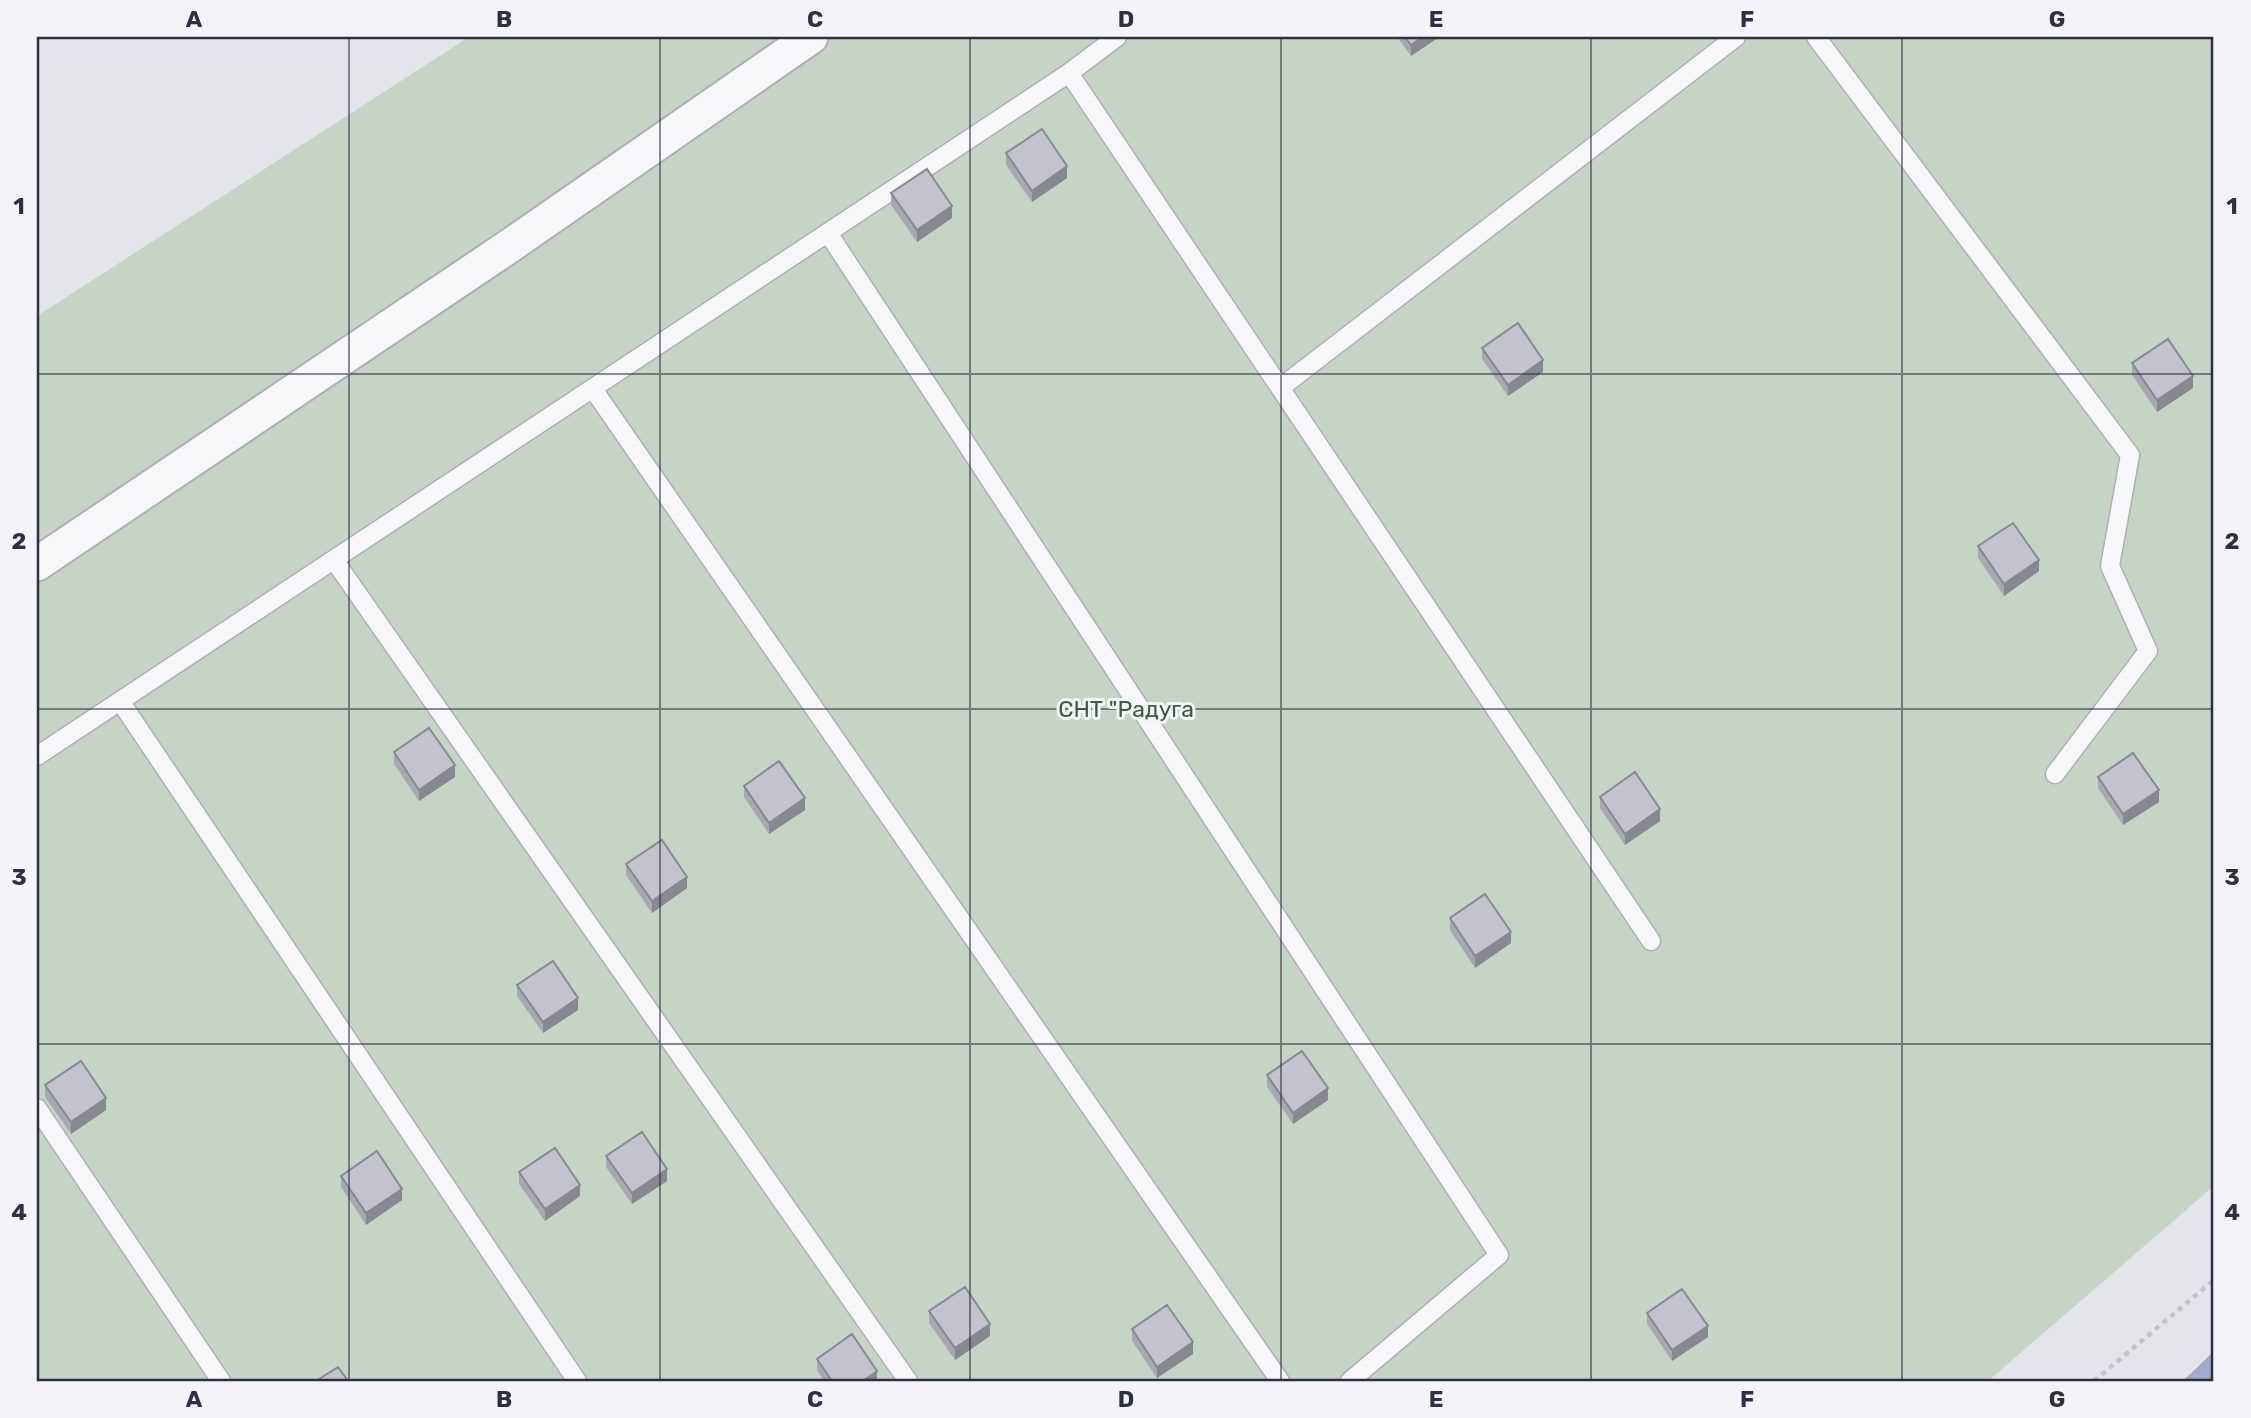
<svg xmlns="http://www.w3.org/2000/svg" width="2251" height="1418" viewBox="0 0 2251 1418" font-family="Rubik,sans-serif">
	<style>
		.green { fill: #c6d4c6 }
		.water { fill: #a2aac7 }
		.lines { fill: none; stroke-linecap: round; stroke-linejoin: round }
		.service-casing { stroke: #adaeb8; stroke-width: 21 }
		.minor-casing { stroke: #adaeb8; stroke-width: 37 }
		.path { stroke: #c2c3c9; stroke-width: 4.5; stroke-dasharray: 5 5; stroke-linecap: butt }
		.service { stroke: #f7f7f9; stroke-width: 18 }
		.minor { stroke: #f7f7f9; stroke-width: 33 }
		.wall { fill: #a7a8b0 }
		.shaded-wall { fill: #888890 }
		.building { fill: #c2c3cd; stroke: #888890; stroke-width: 2 }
		.grid { fill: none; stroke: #2d2f42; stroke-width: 2; stroke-opacity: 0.55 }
		.labels { text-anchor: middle; stroke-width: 6; stroke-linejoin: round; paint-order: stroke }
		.park-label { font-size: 23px; fill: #3b5c3e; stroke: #f4f4f8 }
		.neatline { fill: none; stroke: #2d2f42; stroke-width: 2.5 }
		.grid-label { font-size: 23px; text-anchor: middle; font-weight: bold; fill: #2d2f42 }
	</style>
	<rect width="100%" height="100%" fill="#e4e5eb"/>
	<!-- green -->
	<path class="green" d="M 469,37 L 2214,37 L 2214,1186 L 1988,1381 L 37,1381 L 37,316 Z"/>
	<!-- water -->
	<path class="water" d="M 2214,1351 L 2214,1381 L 2183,1381 Z"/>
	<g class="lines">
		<defs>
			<path id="service" d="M 1816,37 L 2130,455 L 2110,566 L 2148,651 L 2055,774
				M 1069,73 L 1651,941
				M 828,233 L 1499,1255 L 1350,1381
				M 1280,388 L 1736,37
				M 593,389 L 1280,1381
				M 334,560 L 908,1381
				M 120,701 L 577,1381
				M 37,756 L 1069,73 L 1117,37
				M 37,1108 L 221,1381"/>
			<path id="minor" d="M 37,564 L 508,247 L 811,37"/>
		</defs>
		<!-- service casing -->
		<use href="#service" class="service-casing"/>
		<!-- minor casing -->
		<use href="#minor" class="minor-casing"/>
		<!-- path -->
		<path class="path" d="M 2094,1381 L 2214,1280"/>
		<!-- service -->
		<use href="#service" class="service"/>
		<!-- minor -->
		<use href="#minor" class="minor"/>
	</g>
	<!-- wall -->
	<path class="wall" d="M 1397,37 L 1439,37 L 1411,56 Z
		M 1006,153 L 1067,178 L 1032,202 L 1006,165 Z
		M 891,193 L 952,218 L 917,242 L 891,205 Z
		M 1482,348 L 1543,372 L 1508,396 L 1482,359 Z
		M 2132,363 L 2193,388 L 2157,412 L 2132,375 Z
		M 1978,546 L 2039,571 L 2004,596 L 1978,558 Z
		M 394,752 L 455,777 L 419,801 L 394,764 Z
		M 2098,777 L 2159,802 L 2123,825 L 2098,788 Z
		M 744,786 L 805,810 L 769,834 L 744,797 Z
		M 1600,797 L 1660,821 L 1625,845 L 1600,808 Z
		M 626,864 L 687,888 L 652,913 L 626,875 Z
		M 1450,918 L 1511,943 L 1475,968 L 1450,930 Z
		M 517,985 L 578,1010 L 543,1033 L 517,996 Z
		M 1267,1075 L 1328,1100 L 1293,1124 L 1267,1087 Z
		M 45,1085 L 106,1110 L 71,1134 L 45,1097 Z
		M 606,1156 L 667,1181 L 632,1204 L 606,1167 Z
		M 519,1172 L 580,1196 L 545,1221 L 519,1184 Z
		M 341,1176 L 402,1200 L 366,1225 L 341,1187 Z
		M 929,1311 L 990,1336 L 955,1360 L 929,1323 Z
		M 1647,1313 L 1708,1337 L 1672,1361 L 1647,1324 Z
		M 1132,1329 L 1193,1354 L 1157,1378 L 1132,1341 Z
		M 817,1359 L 877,1381 L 824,1381 L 817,1370 Z"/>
	<!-- shaded-wall -->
	<path class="shaded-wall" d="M 1422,37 L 1439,37 L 1411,56 L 1411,45 Z
		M 1067,166 L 1067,178 L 1032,202 L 1032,191 Z
		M 952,206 L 952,218 L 917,242 L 917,230 Z
		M 1543,360 L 1543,372 L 1508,396 L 1508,385 Z
		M 2193,376 L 2193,388 L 2157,412 L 2157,400 Z
		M 2039,560 L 2039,571 L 2004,596 L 2004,584 Z
		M 455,765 L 455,777 L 419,801 L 419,790 Z
		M 2159,790 L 2159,802 L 2123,825 L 2123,814 Z
		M 805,798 L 805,810 L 769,834 L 769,823 Z
		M 1660,809 L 1660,821 L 1625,845 L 1625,834 Z
		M 687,877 L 687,888 L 652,913 L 652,901 Z
		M 1511,932 L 1511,943 L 1475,968 L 1475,956 Z
		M 578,998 L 578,1010 L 543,1033 L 543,1022 Z
		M 1328,1088 L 1328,1100 L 1293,1124 L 1293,1113 Z
		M 106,1098 L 106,1110 L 71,1134 L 71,1122 Z
		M 667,1169 L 667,1181 L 632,1204 L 632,1193 Z
		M 580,1185 L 580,1196 L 545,1221 L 545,1209 Z
		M 402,1189 L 402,1200 L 366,1225 L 366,1213 Z
		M 990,1324 L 990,1336 L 955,1360 L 955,1348 Z
		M 1708,1326 L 1708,1337 L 1672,1361 L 1672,1350 Z
		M 1193,1342 L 1193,1354 L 1157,1378 L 1157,1367 Z
		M 877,1371 L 877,1381 L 863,1381 Z"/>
	<!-- building -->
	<path class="building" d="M 1405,37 L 1422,37 L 1411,45 Z
		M 1042,129 L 1067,166 L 1032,191 L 1006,153 Z
		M 927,169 L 952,206 L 917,230 L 891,193 Z
		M 1518,323 L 1543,360 L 1508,385 L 1482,348 Z
		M 2168,339 L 2193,376 L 2157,400 L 2132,363 Z
		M 2013,523 L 2039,560 L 2004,584 L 1978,546 Z
		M 429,728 L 455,765 L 419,790 L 394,752 Z
		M 2133,753 L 2159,790 L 2123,814 L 2098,777 Z
		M 779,761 L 805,798 L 769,823 L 744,786 Z
		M 1635,772 L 1660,809 L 1625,834 L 1600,797 Z
		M 662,840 L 687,877 L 652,901 L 626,864 Z
		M 1485,894 L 1511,932 L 1475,956 L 1450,918 Z
		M 553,961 L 578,998 L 543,1022 L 517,985 Z
		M 1302,1051 L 1328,1088 L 1293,1113 L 1267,1075 Z
		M 81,1061 L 106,1098 L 71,1122 L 45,1085 Z
		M 642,1132 L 667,1169 L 632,1193 L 606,1156 Z
		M 555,1148 L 580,1185 L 545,1209 L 519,1172 Z
		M 377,1151 L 402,1189 L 366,1213 L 341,1176 Z
		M 965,1287 L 990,1324 L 955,1348 L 929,1311 Z
		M 1682,1289 L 1708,1326 L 1672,1350 L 1647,1313 Z
		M 1167,1305 L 1193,1342 L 1157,1367 L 1132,1329 Z
		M 852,1334 L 877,1371 L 863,1381 L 832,1381 L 817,1359 Z
		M 338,1367 L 348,1381 L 316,1381 Z"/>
	<!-- grid -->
	<path class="grid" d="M 349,37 L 349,1381M 660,37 L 660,1381M 970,37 L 970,1381M 1281,37 L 1281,1381M 1591,37 L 1591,1381M 1902,37 L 1902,1381M 37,374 L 2214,374M 37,709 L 2214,709M 37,1044 L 2214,1044"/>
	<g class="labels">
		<!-- park labels -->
		<g class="park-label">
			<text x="1126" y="717">СНТ "Радуга</text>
		</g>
	</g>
	<!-- border -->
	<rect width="2251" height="1418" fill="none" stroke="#f4f4f8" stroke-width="77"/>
	<rect x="38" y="38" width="2174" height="1342" class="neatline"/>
	<g class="grid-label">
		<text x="194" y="27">A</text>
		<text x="504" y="27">B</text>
		<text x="815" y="27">C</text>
		<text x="1126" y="27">D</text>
		<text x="1436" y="27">E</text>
		<text x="1747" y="27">F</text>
		<text x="2057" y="27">G</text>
		<text x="19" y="214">1</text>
		<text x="2232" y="214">1</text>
		<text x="19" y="549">2</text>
		<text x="2232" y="549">2</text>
		<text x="19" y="885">3</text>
		<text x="2232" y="885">3</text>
		<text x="19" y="1220">4</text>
		<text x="2232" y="1220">4</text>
		<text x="194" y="1407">A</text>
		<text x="504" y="1407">B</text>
		<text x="815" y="1407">C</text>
		<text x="1126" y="1407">D</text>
		<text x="1436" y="1407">E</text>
		<text x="1747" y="1407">F</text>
		<text x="2057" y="1407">G</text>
	</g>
</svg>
